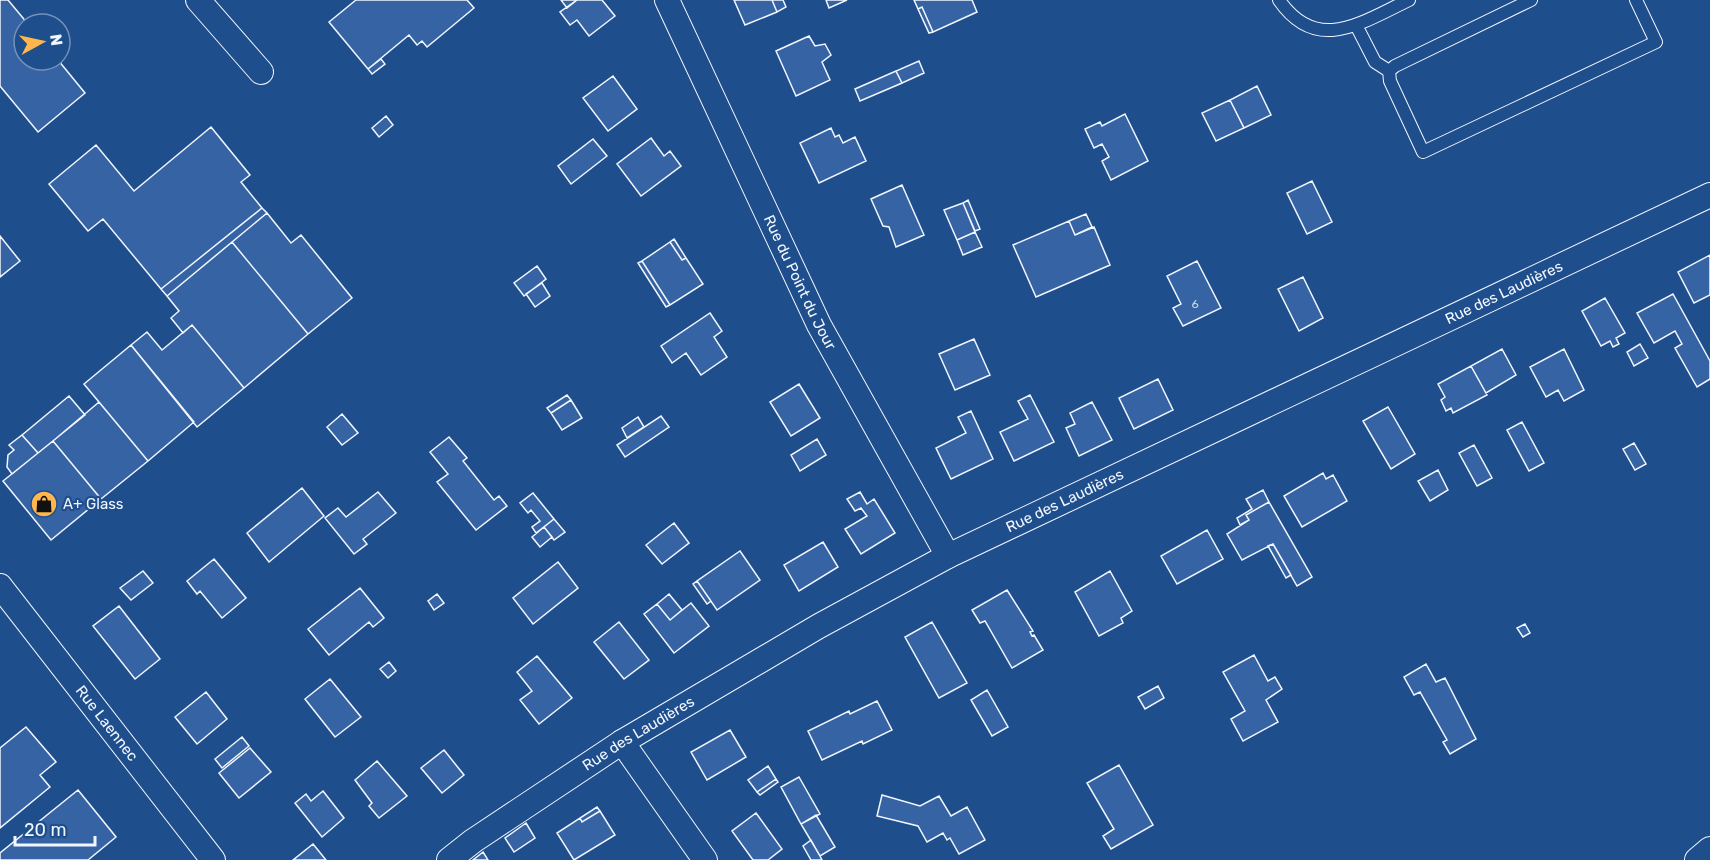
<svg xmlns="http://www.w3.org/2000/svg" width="1710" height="860" viewBox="0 0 1710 860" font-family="Rubik,sans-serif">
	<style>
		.building { fill: #3563a3; stroke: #f2f6ff; stroke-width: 1.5 }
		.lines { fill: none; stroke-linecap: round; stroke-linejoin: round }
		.service-casing { stroke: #f2f6ff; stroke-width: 14 }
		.minor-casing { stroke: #f2f6ff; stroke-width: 26 }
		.service { stroke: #1f4e8c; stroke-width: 12 }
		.minor { stroke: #1f4e8c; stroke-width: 24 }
		.labels { text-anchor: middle; stroke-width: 4.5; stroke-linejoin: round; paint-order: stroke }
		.number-label { font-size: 12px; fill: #c3d1e8 }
		.street-label { font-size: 15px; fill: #f2f6ff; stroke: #1f4e8c }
		.poi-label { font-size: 15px; fill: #f2f6ff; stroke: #1f4e8c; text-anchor: start }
	</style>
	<rect width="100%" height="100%" fill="#1f4e8c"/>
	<!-- building -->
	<path class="building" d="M 0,0 L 8,0 L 28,24 L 24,24 L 24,60 L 58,60 L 85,93 L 38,132 L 0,86 Z
		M 356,0 L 467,0 L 474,8 L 427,47 L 422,41 L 417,45 L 409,35 L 368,69 L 329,22 Z
		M 561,0 L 577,0 L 567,8 Z
		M 577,0 L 602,0 L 615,16 L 589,36 L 577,20 L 570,25 L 560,12 Z
		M 734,0 L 772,0 L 777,12 L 745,25 Z
		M 772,0 L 783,0 L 786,7 L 777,12 Z
		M 826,0 L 847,0 L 829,8 Z
		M 914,0 L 972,0 L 977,12 L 933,32 L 922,7 L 918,9 Z
		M 922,7 L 933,32 L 929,33 L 918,9 Z
		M 809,36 L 815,46 L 825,44 L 831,55 L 822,62 L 830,80 L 796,96 L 776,51 Z
		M 381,59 L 385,64 L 372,74 L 368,69 Z
		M 919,61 L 924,73 L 902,83 L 896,71 Z
		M 896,71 L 902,83 L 860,101 L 855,89 Z
		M 613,76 L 637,109 L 608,131 L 583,98 Z
		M 1257,86 L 1271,115 L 1244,128 L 1230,100 Z
		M 1230,100 L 1244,128 L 1216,141 L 1202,113 Z
		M 1125,114 L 1148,161 L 1111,180 L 1102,161 L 1109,157 L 1102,144 L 1094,148 L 1085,129 L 1100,122 L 1102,126 Z
		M 386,116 L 393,125 L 379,137 L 372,128 Z
		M 211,127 L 250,175 L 241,182 L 262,208 L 161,289 L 103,219 L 88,231 L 49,184 L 96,145 L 134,191 Z
		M 831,128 L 835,137 L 839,135 L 843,143 L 855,137 L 866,161 L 819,183 L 800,143 Z
		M 651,138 L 664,156 L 670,151 L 681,166 L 641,196 L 617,164 Z
		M 593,139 L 607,156 L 571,184 L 558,166 Z
		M 1312,181 L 1332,222 L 1307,234 L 1287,193 Z
		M 902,185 L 924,235 L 896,247 L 889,227 L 883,226 L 871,199 Z
		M 968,200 L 980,229 L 975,231 L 963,203 Z
		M 963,203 L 975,232 L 957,240 L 944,210 Z
		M 262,208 L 267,213 L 167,296 L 161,289 Z
		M 267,213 L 291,243 L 301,235 L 352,298 L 308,334 L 232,242 Z
		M 1086,214 L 1092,227 L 1075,235 L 1069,221 Z
		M 1069,221 L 1075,235 L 1094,227 L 1110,265 L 1036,297 L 1013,245 Z
		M 975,232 L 982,247 L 963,255 L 957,240 Z
		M 0,236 L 20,261 L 0,277 Z
		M 674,239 L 686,258 L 682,260 L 670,242 Z
		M 232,242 L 308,334 L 244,388 L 192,325 L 183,333 L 171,318 L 179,311 L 167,296 Z
		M 670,242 L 682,260 L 686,258 L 703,284 L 670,305 L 642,261 Z
		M 1710,255 L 1710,295 L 1694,303 L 1678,272 Z
		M 642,261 L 670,305 L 666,307 L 638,263 Z
		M 1197,261 L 1221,308 L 1183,326 L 1173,308 L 1181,304 L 1167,276 Z
		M 537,266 L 546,279 L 524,296 L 514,283 Z
		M 1303,277 L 1323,318 L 1299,331 L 1278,289 Z
		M 542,283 L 550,296 L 535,307 L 526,294 Z
		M 1673,294 L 1710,361 L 1710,379 L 1697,387 L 1675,348 L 1682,344 L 1675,331 L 1654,343 L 1637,313 Z
		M 1605,298 L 1625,333 L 1616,338 L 1619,344 L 1613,347 L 1610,341 L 1601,346 L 1582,311 Z
		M 710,313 L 722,331 L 714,337 L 727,357 L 701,375 L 686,353 L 672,363 L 661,346 Z
		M 192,325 L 244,388 L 197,427 L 131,345 L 147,332 L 162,350 Z
		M 974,339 L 990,375 L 955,390 L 939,354 Z
		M 1640,344 L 1648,358 L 1634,366 L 1627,352 Z
		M 131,345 L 194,422 L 148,461 L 84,384 Z
		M 1502,349 L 1516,375 L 1486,393 L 1471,366 Z
		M 1564,349 L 1584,390 L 1564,401 L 1558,390 L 1546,397 L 1530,367 Z
		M 1471,366 L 1487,395 L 1453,413 L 1451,408 L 1446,411 L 1441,400 L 1445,397 L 1438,384 Z
		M 1158,379 L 1173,410 L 1134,429 L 1119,398 Z
		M 799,384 L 820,418 L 791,436 L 770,402 Z
		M 567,395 L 571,400 L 551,413 L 547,408 Z
		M 1030,395 L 1054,442 L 1014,461 L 1000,432 L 1028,419 L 1018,401 Z
		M 69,396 L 85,415 L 38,453 L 22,435 Z
		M 571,400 L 582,418 L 562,430 L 551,413 Z
		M 99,402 L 148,461 L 101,499 L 53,441 Z
		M 1092,402 L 1112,440 L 1079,456 L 1066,428 L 1075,424 L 1070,413 Z
		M 1388,407 L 1415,454 L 1391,469 L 1363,421 Z
		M 971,411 L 993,459 L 951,479 L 936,448 L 966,433 L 958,417 Z
		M 342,414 L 358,433 L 342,445 L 327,427 Z
		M 661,416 L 669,427 L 625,457 L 617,445 Z
		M 638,417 L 644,427 L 627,438 L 622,428 Z
		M 1522,422 L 1544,463 L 1529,471 L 1507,430 Z
		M 22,435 L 38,453 L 12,474 L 7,467 L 8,455 L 14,450 L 9,445 Z
		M 449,437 L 467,458 L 463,461 L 494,500 L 499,496 L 507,506 L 476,530 L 437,482 L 448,474 L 430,452 Z
		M 817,439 L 826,455 L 800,471 L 791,455 Z
		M 53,441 L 101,499 L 51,540 L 3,481 Z
		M 1634,443 L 1646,464 L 1635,470 L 1623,449 Z
		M 1474,445 L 1492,478 L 1477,486 L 1459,453 Z
		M 1438,470 L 1448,490 L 1430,501 L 1418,481 Z
		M 1323,473 L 1326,479 L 1333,475 L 1347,501 L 1302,527 L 1284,496 Z
		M 302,488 L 324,516 L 269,562 L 247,533 Z
		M 1263,490 L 1269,502 L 1246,515 L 1249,520 L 1240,525 L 1237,518 L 1252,509 L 1246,499 Z
		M 378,492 L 396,513 L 363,539 L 367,544 L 354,554 L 325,518 L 338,508 L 346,517 Z
		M 860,492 L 867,504 L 874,499 L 895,533 L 861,554 L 845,529 L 867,516 L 861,508 L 855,511 L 847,499 Z
		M 533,493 L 554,519 L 536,533 L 532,527 L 540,521 L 531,510 L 528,513 L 520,503 Z
		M 1269,502 L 1312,577 L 1297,586 L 1273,544 L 1242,560 L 1227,534 L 1249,520 L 1246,515 Z
		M 554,519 L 565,532 L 554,540 L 544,527 Z
		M 674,523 L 689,543 L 662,564 L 646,545 Z
		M 544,527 L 552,537 L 540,547 L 532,537 Z
		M 1207,530 L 1223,559 L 1177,584 L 1161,556 Z
		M 823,542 L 838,567 L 799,591 L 784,565 Z
		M 1273,544 L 1291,575 L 1286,578 L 1268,546 Z
		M 740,551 L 760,580 L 717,610 L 697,581 Z
		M 214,559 L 246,598 L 222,618 L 200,591 L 197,594 L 187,581 Z
		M 558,562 L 578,588 L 533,624 L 513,598 Z
		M 143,571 L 153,583 L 131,600 L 120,588 Z
		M 1110,571 L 1132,611 L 1121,618 L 1123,623 L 1099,636 L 1075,592 Z
		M 697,581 L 711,601 L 707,604 L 693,584 Z
		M 360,588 L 384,618 L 373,627 L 369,622 L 329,655 L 308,629 Z
		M 1007,590 L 1033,631 L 1030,632 L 1032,636 L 1034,635 L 1043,650 L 1012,668 L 985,621 L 980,623 L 972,610 Z
		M 437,594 L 444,603 L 434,610 L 428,601 Z
		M 669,594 L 682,610 L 670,620 L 657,604 Z
		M 691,603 L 709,626 L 674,653 L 644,614 L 657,604 L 670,620 Z
		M 119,606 L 160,659 L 135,679 L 93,626 Z
		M 619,622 L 649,660 L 624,679 L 594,642 Z
		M 932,622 L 967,683 L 939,698 L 905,637 Z
		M 1525,624 L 1530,633 L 1523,637 L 1517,628 Z
		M 1254,655 L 1268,681 L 1275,677 L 1282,689 L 1266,700 L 1278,722 L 1243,741 L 1231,719 L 1245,711 L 1223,672 Z
		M 537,656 L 572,698 L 539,724 L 520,700 L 532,691 L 517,672 Z
		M 389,662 L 396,671 L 388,678 L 380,669 Z
		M 1426,664 L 1436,682 L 1445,678 L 1476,739 L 1450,754 L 1443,742 L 1447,740 L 1420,692 L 1414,695 L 1404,677 Z
		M 330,679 L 361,717 L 335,737 L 305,699 Z
		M 1158,686 L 1164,698 L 1145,709 L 1138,697 Z
		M 987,690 L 1008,727 L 992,736 L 971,700 Z
		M 206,692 L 227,719 L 197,744 L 175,717 Z
		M 877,701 L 892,730 L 863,744 L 862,741 L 822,760 L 808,731 L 849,711 L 850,714 Z
		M 26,727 L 56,762 L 40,775 L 50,787 L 0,828 L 0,748 Z
		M 730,730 L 746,757 L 707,780 L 691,752 Z
		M 242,737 L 249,746 L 222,768 L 215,759 Z
		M 250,748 L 271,772 L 239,798 L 219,773 Z
		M 444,750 L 464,775 L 442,793 L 421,768 Z
		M 377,761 L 407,796 L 379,818 L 369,806 L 372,803 L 355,780 Z
		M 1119,765 L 1153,825 L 1111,849 L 1103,836 L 1114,829 L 1087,783 Z
		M 768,766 L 776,779 L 757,792 L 748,780 Z
		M 799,777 L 820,814 L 801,824 L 781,787 Z
		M 776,779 L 778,782 L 760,795 L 757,792 Z
		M 78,790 L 116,837 L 88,860 L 0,860 L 0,853 Z
		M 323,791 L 344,818 L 322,837 L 295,803 L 306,794 L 311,801 Z
		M 882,795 L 920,806 L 939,796 L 951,816 L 967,807 L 985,840 L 959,854 L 950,838 L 947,840 L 943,833 L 927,842 L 918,826 L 877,816 Z
		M 597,807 L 600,811 L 582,822 L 580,818 Z
		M 600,811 L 615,835 L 574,860 L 557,833 L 580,818 L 582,822 Z
		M 756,813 L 782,849 L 768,860 L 753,860 L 732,831 Z
		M 816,815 L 835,847 L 820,856 L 801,824 Z
		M 526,823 L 535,838 L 514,852 L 505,838 Z
		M 811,840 L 820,856 L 822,860 L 811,860 L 803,846 Z
		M 313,844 L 326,860 L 293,860 Z
		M 483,852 L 488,860 L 473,860 Z"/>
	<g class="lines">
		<defs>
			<path id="service" d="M 1279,0 C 1317,55 1362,22 1409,0
				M 1356,25 L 1375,62 L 1389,71 L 1390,81 L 1423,152 L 1656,42 L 1636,0
				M 1389,71 L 1395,66 L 1531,0"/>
			<g id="minor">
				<path d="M 198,0 L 261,72"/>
				<path id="s1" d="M 667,0 L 819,325 L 948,556"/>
				<path id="s2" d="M 0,586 L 213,860"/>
				<path d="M 622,742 L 705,860"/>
				<path id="s3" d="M 449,860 L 473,841 L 622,742 L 819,626 L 948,556 L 1710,195"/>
				<path d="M 1697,860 L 1710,849"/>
			</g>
		</defs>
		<!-- service casing -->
		<use href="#service" class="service-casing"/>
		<!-- minor casing -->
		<use href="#minor" class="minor-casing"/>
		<!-- service -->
		<use href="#service" class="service"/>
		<!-- minor -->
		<use href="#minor" class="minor"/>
	</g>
	<!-- icons -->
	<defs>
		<symbol id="shop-disc" viewBox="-11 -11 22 22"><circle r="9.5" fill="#ffb74d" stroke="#1f4e8c"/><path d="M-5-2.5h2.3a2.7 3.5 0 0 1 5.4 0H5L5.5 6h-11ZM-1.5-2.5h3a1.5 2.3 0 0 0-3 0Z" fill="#111"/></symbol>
	</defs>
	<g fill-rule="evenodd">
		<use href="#shop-disc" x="29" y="489" width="30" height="30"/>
	</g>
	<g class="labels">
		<!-- number labels -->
		<g class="number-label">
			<text x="1195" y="308">6</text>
		</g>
		<!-- street labels -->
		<g class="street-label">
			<text dy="5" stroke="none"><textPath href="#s1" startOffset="312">Rue du Point du Jour</textPath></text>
			<text dy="5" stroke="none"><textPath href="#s3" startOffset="1200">Rue des Laudières</textPath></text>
			<text dy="5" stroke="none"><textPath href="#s3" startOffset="714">Rue des Laudières</textPath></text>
			<text dy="5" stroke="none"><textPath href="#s2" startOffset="174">Rue Laennec</textPath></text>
			<text dy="5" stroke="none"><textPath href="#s3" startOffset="228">Rue des Laudières</textPath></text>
		</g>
		<!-- poi labels -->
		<g class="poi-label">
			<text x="63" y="509">A+ Glass</text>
		</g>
	</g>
	<!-- north arrow -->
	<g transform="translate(42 42) rotate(82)"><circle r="28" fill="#1f4e8c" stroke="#7391ba" stroke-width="1.5"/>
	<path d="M0-4.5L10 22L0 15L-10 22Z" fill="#ffb74d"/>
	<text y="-9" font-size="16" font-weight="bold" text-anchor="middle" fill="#f2f6ff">N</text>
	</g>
	<!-- scale -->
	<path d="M15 836v9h80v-9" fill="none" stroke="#f2f6ff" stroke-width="3"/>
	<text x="24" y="836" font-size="18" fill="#f2f6ff" stroke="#1f4e8c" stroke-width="4.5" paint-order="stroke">20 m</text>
</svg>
